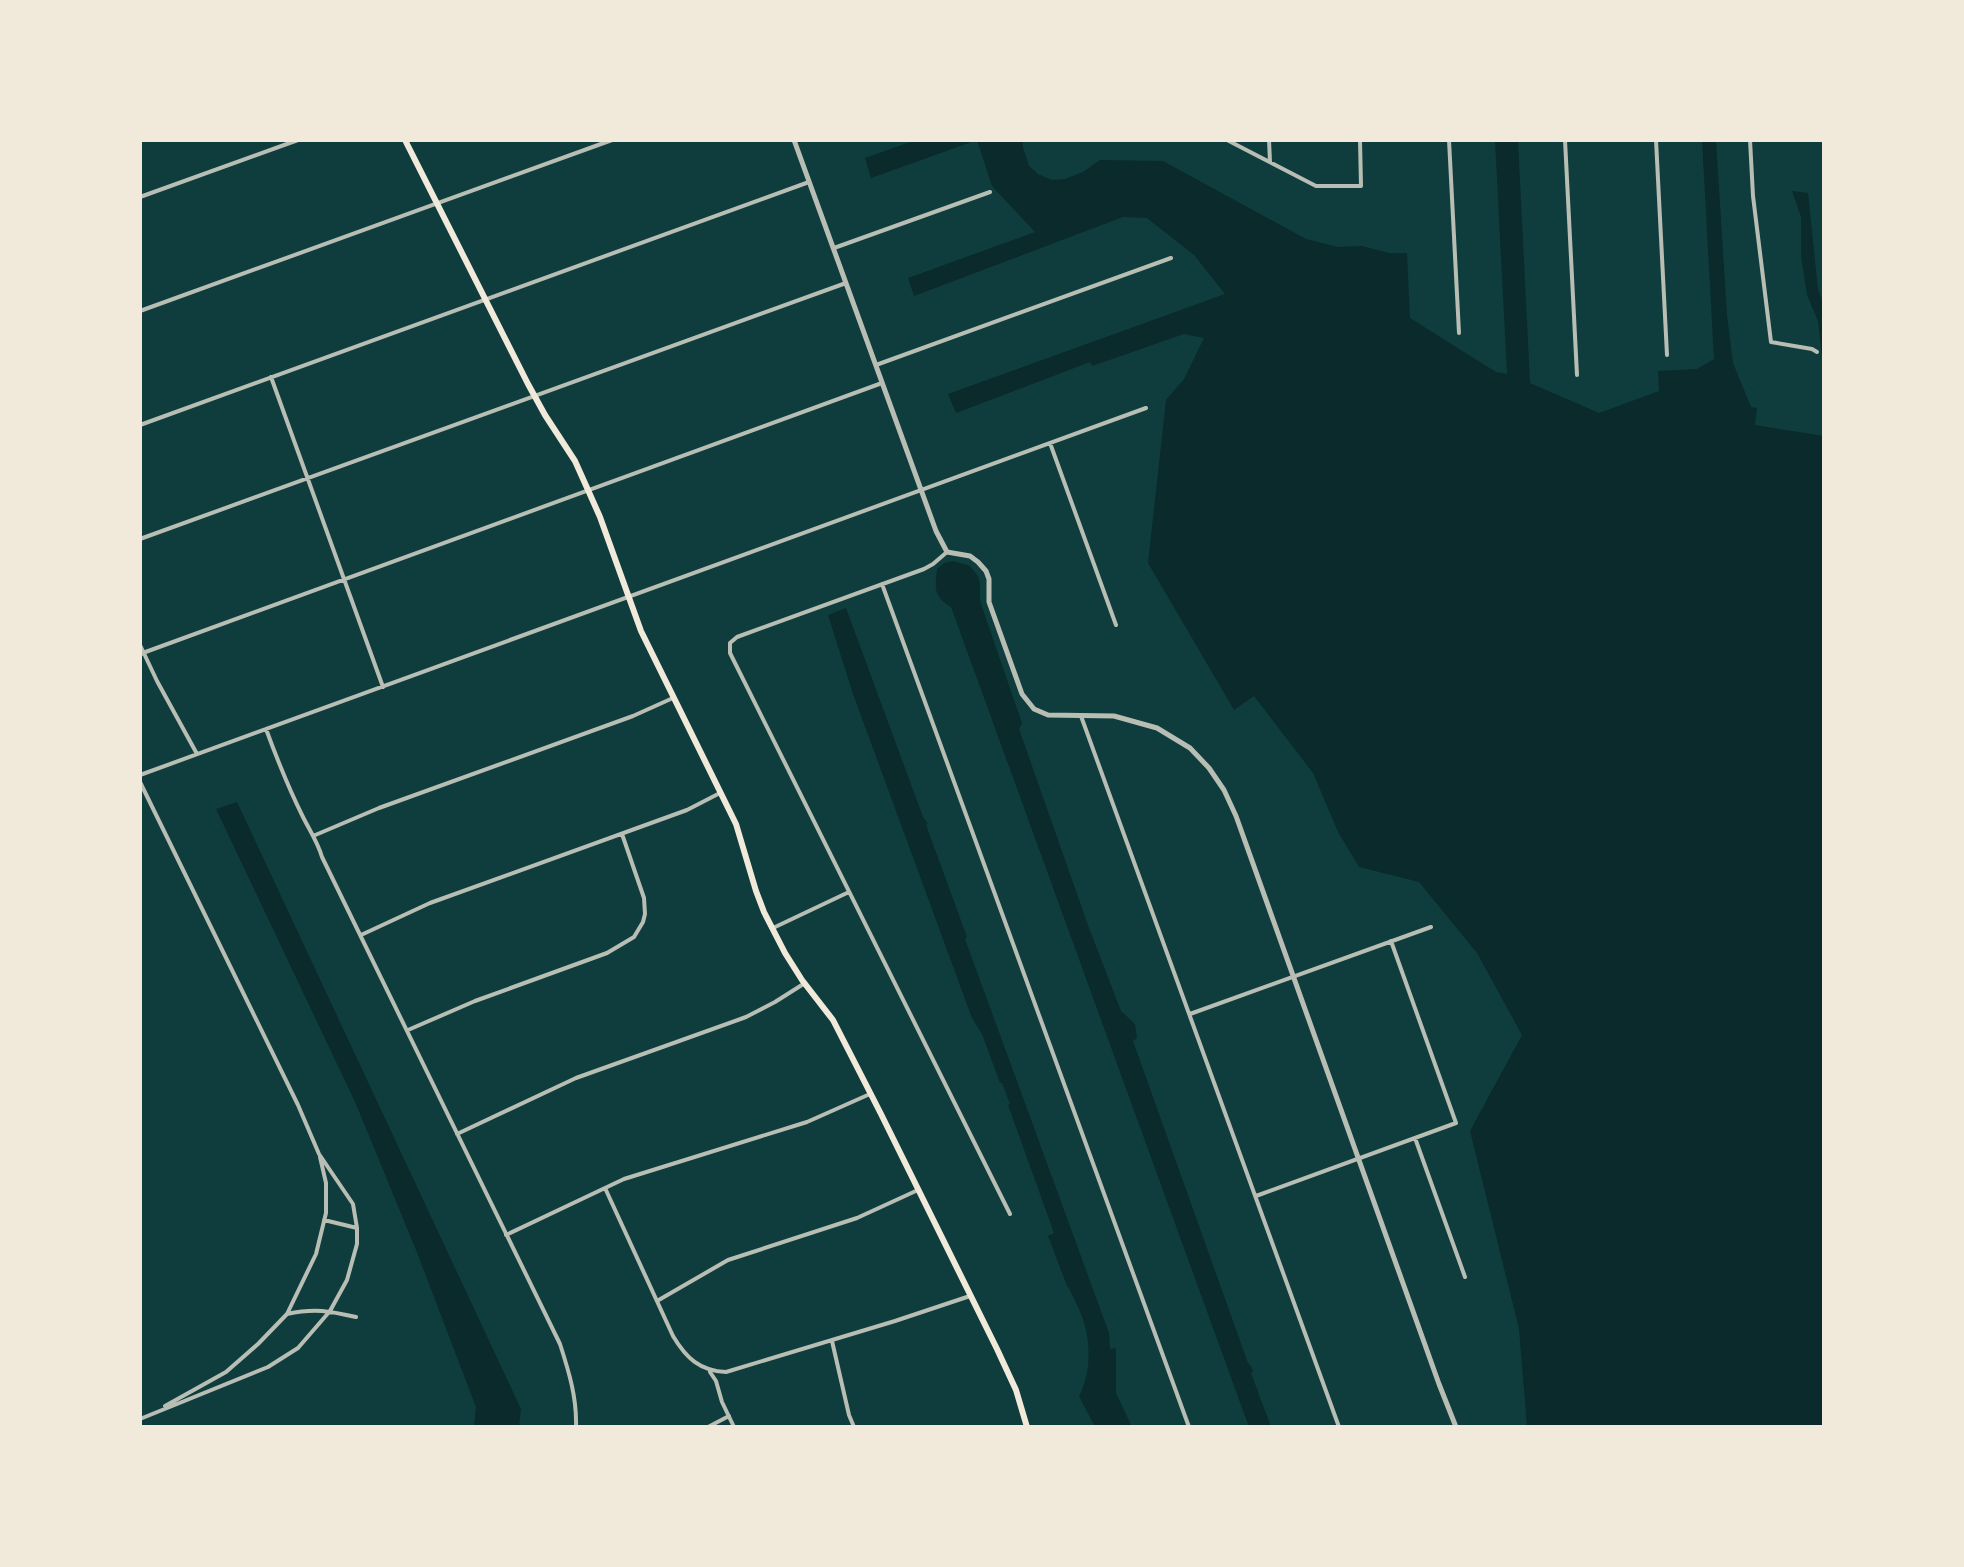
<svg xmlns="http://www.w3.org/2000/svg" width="1964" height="1567" viewBox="0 0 1964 1567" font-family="'DM Sans',sans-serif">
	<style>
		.water { fill: #0a2a2b }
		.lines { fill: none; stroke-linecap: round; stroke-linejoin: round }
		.minor { stroke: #b8beb3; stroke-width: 4 }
		.tertiary { stroke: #b8beb3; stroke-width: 5 }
		.secondary { stroke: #f1e9da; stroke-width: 6 }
	</style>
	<rect width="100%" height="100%" fill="#0f3d3e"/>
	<!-- water -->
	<path class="water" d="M 916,140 L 977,140 L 871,178 L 865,158 Z
		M 977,140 L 1023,140 L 1023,147 L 1029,166 L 1038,174 L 1052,180 L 1065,179 L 1083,172 L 1100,160 L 1163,161 L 1306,239 L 1338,247 L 1362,246 L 1389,253 L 1407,253 L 1410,318 L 1496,372 L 1507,374 L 1495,140 L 1518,140 L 1530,383 L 1599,413 L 1659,391 L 1658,371 L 1697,369 L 1714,359 L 1702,140 L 1716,140 L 1727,315 L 1733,363 L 1751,407 L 1757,408 L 1755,425 L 1824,436 L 1824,1427 L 1527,1427 L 1519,1329 L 1470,1131 L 1522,1035 L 1477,953 L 1419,882 L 1359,867 L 1338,832 L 1313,773 L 1254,696 L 1234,710 L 1148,563 L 1166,400 L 1184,379 L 1204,338 L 1184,334 L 1092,366 L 1090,362 L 956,413 L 948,394 L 1225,294 L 1194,255 L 1147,218 L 1123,217 L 914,296 L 908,278 L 1035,232 L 992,186 Z
		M 1792,191 L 1808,193 L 1818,289 L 1824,306 L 1824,375 L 1818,321 L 1807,295 L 1801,256 L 1801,217 Z
		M 953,561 L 970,566 L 978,576 L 980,583 L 980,601 L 1022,723 L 1019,729 L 1089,928 L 1121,1011 L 1135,1024 L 1137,1038 L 1133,1041 L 1248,1363 L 1251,1366 L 1253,1372 L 1251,1373 L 1271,1427 L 1249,1427 L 951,607 C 933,596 935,588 937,569 L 944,563 Z
		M 846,608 L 923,817 L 928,824 L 926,825 L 967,937 L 965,939 L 1109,1333 L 1110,1349 L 1116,1348 L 1116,1393 L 1132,1427 L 1095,1427 L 1079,1396 C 1089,1377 1091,1352 1086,1331 C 1084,1317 1075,1301 1069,1288 L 1067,1286 L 1048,1236 L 1054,1233 L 1008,1105 L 1010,1104 L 1002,1083 L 1000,1083 L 982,1034 L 972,1018 L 853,694 L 828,615 Z
		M 237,802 L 521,1409 L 519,1427 L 474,1427 L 476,1407 L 416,1250 L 356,1104 L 216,809 Z"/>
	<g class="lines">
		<!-- minor -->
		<path class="minor" d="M 1227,140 L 1316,186 L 1361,186 L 1360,140
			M 1269,140 L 1270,162
			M 1449,140 L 1459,333
			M 1565,140 L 1577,375
			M 1656,140 L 1667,355
			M 1750,140 L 1753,196 L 1771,342 L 1812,349 L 1817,352
			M 140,197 L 298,140
			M 834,248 L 990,192
			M 140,311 L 612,140
			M 876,365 L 1171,258
			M 271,377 L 383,687
			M 140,425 L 809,182
			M 1050,443 L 1116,625
			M 140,539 L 846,283
			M 947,552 L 933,564 L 924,569 L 737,637 L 730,643 L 730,653 L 1010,1214
			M 882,584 L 1189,1427
			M 140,645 L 157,681 L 197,754
			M 140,654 L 882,383
			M 1081,716 L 1339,1427
			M 266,729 C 277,759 289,789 303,817 C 310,831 318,843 322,857 L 560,1344 C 569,1372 577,1398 576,1427
			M 140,775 L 1146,408
			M 140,782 L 298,1105 L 319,1154 L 353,1204 L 357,1228 L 357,1244 L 347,1280 L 330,1311 L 298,1348 L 268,1367 L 140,1419
			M 313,836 L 379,808 L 633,716 L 673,698
			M 773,928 L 849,892
			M 361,935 L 430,903 L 687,810 L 720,793
			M 1190,1014 L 1431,927
			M 408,1030 L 475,1001 L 607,953 L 634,937 L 643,922 L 645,914 L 644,898 L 622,834
			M 457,1134 L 576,1078 L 746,1017 L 775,1002 L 805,983
			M 1415,1138 L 1465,1277
			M 605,1188 L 673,1336 C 686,1358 700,1371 726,1372 L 895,1321 L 970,1296
			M 1256,1196 L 1456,1123 L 1391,941
			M 324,1220 L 357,1228
			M 506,1235 L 624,1179 L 807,1122 L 870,1094
			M 657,1301 L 728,1260 L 857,1218 L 918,1190
			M 287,1314 C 315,1308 329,1311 356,1317
			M 832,1341 L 849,1415 L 854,1427
			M 710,1372 L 716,1381 L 722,1402 L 734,1427
			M 165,1406 L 226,1372 L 258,1344 L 287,1314 L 316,1254 L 326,1213 L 326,1183 L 320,1157
			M 708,1427 L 729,1416"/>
		<!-- tertiary -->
		<path class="tertiary" d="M 794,140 L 936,531 L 947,552 L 970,556 L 978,562 L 986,571 L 989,579 L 989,602 L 1022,694 L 1034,709 L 1048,715 L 1114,716 L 1157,728 L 1190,748 L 1209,768 L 1224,790 L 1236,816 L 1439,1384 L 1456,1427"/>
		<!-- secondary -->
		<path class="secondary" d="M 405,140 L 528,384 L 545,415 L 575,461 L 588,490 L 600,517 L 641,631 L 736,824 L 756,891 L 764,912 L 785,953 L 802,980 L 833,1020 L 881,1114 L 997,1349 L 1016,1390 L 1027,1427"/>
	</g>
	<!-- border -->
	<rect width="1964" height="1567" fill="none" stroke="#f1e9da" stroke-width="284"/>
</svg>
